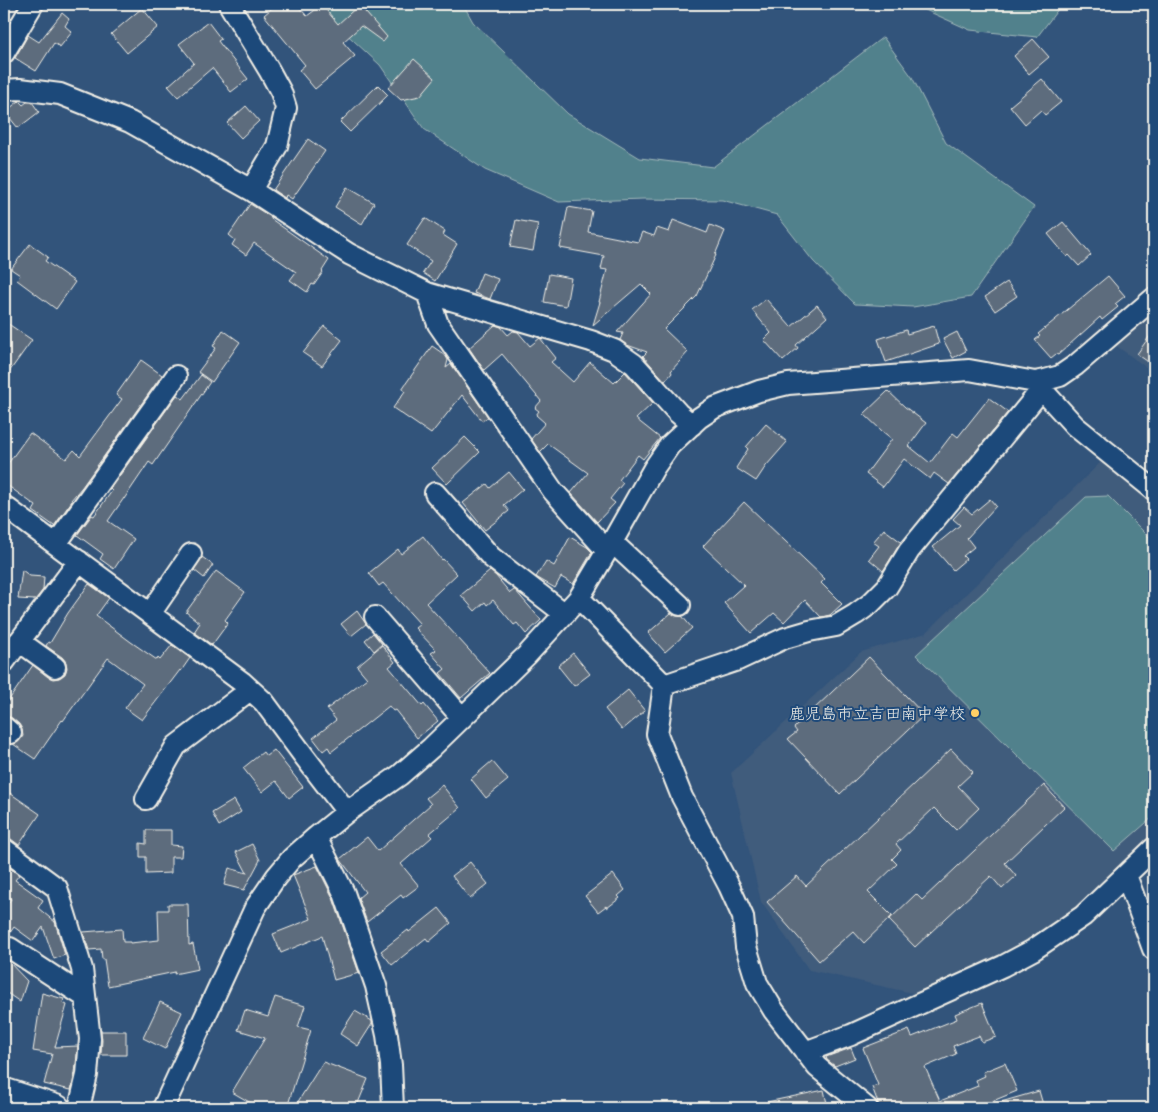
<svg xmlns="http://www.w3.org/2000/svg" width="1158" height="1112" viewBox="0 0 1158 1112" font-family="Delius,'Klee One',sans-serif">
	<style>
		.built { fill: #3f5b7c }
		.green { fill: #51818c; stroke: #a2b9ba }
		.building { fill: #5d6c7d; stroke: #f4f1e8 }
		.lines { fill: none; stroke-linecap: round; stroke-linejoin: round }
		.minor-casing { stroke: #f4f1e8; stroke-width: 24 }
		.major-casing { stroke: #f4f1e8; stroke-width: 29 }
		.minor { stroke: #1f4a7a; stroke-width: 20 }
		.major { stroke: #1f4a7a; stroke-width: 25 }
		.poi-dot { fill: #ffd166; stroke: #1f4a7a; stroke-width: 2 }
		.labels { text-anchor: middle; stroke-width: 4; stroke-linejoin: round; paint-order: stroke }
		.poi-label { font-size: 16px; fill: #f4f1e8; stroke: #1f4a7a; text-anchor: end }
	</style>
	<rect width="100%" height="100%" fill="#32547b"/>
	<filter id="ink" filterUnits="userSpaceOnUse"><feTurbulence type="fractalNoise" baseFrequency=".02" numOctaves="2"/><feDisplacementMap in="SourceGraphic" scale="10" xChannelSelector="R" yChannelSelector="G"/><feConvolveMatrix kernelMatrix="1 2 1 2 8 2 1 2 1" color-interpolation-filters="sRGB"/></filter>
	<g filter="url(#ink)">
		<!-- built -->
		<path class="built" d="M 1154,311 L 1154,373 L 1115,345 Z
			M 1103,460 L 1154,501 L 1154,838 L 1078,909 L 1034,942 L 925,996 L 809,970 L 761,902 L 731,773 L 861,652 L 926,633 Z"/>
		<!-- green -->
		<path class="green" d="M 314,4 L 463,4 L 473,22 L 568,114 L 640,158 L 713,167 L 883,37 L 912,77 L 946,143 L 1034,207 L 971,297 L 913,307 L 855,304 L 813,261 L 777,215 L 722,200 L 643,199 L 559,202 L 485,170 L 424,129 L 380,65 Z
			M 912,4 L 1062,4 L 1037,37 L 970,30 Z
			M 1108,496 L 1154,542 L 1154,816 L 1114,851 L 916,655 L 1086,497 Z"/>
		<!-- building -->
		<path class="building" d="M 277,4 L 296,4 L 307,16 L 322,5 L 338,24 L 359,5 L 387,37 L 383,42 L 361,26 L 343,42 L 355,56 L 315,89 L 299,70 L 305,65 L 264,15 Z
			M 142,8 L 158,27 L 127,53 L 111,34 Z
			M 62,13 L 69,19 L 65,26 L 72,32 L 60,47 L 54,43 L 36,71 L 15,58 L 28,35 L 39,42 Z
			M 208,22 L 221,39 L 218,41 L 221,45 L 248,79 L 231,92 L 212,68 L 178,97 L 168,86 L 194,63 L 179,44 Z
			M 1033,39 L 1049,57 L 1029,74 L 1014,56 Z
			M 414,59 L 435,78 L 420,96 L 401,100 L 388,88 Z
			M 1042,79 L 1061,102 L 1045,115 L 1041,110 L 1025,124 L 1010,106 Z
			M 378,85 L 388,95 L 350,132 L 340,122 Z
			M 19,101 L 23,105 L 27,102 L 32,102 L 39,112 L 18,128 L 5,112 Z
			M 246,106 L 259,121 L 241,138 L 227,123 Z
			M 308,139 L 325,151 L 292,199 L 286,195 L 285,198 L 273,190 Z
			M 347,187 L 374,203 L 362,224 L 335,207 Z
			M 250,204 L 271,217 L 271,219 L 329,260 L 322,271 L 323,272 L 314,285 L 312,284 L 307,292 L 290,280 L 296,272 L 254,243 L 246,255 L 232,245 L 235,240 L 229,235 Z
			M 568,207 L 592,211 L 588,232 L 638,242 L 642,232 L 654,236 L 657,228 L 669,232 L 673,220 L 707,233 L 710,225 L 725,231 L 715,255 L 716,255 L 697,296 L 664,329 L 688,352 L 671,371 L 672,373 L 665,381 L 643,356 L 647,352 L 627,345 L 620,340 L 623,333 L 617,332 L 651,294 L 641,284 L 593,325 L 600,302 L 599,302 L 607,270 L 601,269 L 604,256 L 560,248 Z
			M 425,218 L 445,231 L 443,235 L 457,244 L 435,281 L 423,273 L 431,261 L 407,245 Z
			M 516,220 L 538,224 L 533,251 L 510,247 Z
			M 1063,222 L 1091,255 L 1079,266 L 1069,255 L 1067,257 L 1048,234 Z
			M 30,244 L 48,257 L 45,261 L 75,282 L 56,309 L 17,280 L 20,275 L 11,269 Z
			M 482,273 L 498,279 L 490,299 L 474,293 Z
			M 549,274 L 571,278 L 566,306 L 544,302 Z
			M 1108,276 L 1125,296 L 1115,304 L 1118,307 L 1102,320 L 1100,317 L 1058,355 L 1056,354 L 1051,358 L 1035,340 L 1040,336 L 1038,334 Z
			M 1007,282 L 1017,296 L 995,311 L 985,297 Z
			M 766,299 L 791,327 L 817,305 L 827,317 L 796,345 L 798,348 L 783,361 L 764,340 L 771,333 L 752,310 Z
			M 4,321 L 32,340 L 4,379 Z
			M 495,325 L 501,327 L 508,335 L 513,331 L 518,332 L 530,346 L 540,338 L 556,358 L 551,362 L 573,382 L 590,362 L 614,383 L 625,372 L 653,403 L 636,419 L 660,438 L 643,459 L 638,455 L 619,480 L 623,483 L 610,499 L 615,503 L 597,522 L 571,493 L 588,473 L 548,444 L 540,452 L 531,439 L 545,423 L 536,415 L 539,411 L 535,408 L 541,401 L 502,354 L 484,370 L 469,348 Z
			M 324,326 L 342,340 L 322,366 L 303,353 Z
			M 934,326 L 939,344 L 886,362 L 878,339 L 906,330 L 907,334 Z
			M 223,330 L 240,342 L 212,382 L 198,372 L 216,348 L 213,346 Z
			M 1154,330 L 1154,366 L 1137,354 Z
			M 957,332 L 966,351 L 953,358 L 943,339 Z
			M 432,346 L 445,355 L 448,360 L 446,368 L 451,364 L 488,417 L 482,421 L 462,395 L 431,434 L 393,408 L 405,391 L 402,389 Z
			M 141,360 L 162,375 L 82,487 L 71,500 L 72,501 L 54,526 L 33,511 L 36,506 L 4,483 L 4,469 L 30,433 L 66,459 L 74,450 L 80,456 L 122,399 L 116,395 Z
			M 201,375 L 210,382 L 153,465 L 149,462 L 124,499 L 124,498 L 108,521 L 134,539 L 114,569 L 100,559 L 103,554 L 77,535 L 92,515 L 94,516 L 112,491 L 110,489 L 177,395 L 183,399 Z
			M 888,391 L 905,407 L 926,423 L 909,446 L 930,463 L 953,433 L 958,437 L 989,398 L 1008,412 L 949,484 L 934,473 L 930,479 L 904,459 L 883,487 L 866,474 L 892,439 L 882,431 L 864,414 Z
			M 766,424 L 787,442 L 766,466 L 756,481 L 736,468 L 748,449 L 746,447 Z
			M 465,437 L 480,452 L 447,484 L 432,468 Z
			M 509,472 L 523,489 L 504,505 L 509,511 L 485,530 L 463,503 L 487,484 L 490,488 Z
			M 990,499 L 996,506 L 967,538 L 974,547 L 963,556 L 966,559 L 953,570 L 933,547 L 960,525 L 953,519 L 964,507 L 972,514 Z
			M 744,502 L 825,579 L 821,583 L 842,604 L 830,615 L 821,617 L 805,600 L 784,622 L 774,613 L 751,633 L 724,603 L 744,585 L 703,546 Z
			M 884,529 L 901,542 L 883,571 L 869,559 L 879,546 L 873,542 Z
			M 423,536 L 442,560 L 443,559 L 457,574 L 426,603 L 490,673 L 461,698 L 440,673 L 445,669 L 431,653 L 436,650 L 415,628 L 420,624 L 383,583 L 379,586 L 369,573 L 398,549 L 401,554 Z
			M 570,537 L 587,547 L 592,552 L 573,584 L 561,577 L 555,588 L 536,577 L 546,561 L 554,566 Z
			M 202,557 L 213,565 L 204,578 L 194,570 Z
			M 22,570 L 30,576 L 44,577 L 43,590 L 35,600 L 18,599 Z
			M 216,571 L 245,592 L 225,620 L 228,623 L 212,645 L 194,632 L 200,623 L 186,612 Z
			M 490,571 L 496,576 L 510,593 L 514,590 L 515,590 L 541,620 L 526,634 L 517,623 L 514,625 L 493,600 L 487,605 L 485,602 L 475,611 L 461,595 Z
			M 89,584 L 109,598 L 96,616 L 131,642 L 157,660 L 158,658 L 160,660 L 172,645 L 190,658 L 181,671 L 180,670 L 142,720 L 125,708 L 143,684 L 108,658 L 63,721 L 62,720 L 35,759 L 13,744 L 20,740 L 23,736 L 22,730 L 19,724 L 12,718 L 4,715 L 4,707 L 33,665 L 48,677 L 53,679 L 59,678 L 65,674 L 67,668 L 66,662 L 62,657 L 46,646 L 48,642 L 50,643 L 68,613 Z
			M 357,611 L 366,624 L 351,636 L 341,624 Z
			M 671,613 L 677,616 L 682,616 L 692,628 L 665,652 L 648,633 Z
			M 373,633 L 382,644 L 374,651 L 365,640 Z
			M 382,645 L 395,662 L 389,667 L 422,706 L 424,704 L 438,721 L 417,738 L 395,710 L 393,711 L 389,706 L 331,752 L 328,747 L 323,751 L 313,738 L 336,720 L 327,709 L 367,678 L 357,666 Z
			M 573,653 L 590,674 L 574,686 L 558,666 Z
			M 869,657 L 924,715 L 840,794 L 788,739 L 797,732 L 794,728 Z
			M 628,690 L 645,711 L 622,730 L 605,709 Z
			M 951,749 L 973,772 L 958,786 L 979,808 L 956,830 L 934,808 L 896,844 L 901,850 L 892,859 L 897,864 L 868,892 L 892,916 L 864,943 L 853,931 L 819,961 L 767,902 L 797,876 L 806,886 Z
			M 274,750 L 303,787 L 289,798 L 276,781 L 262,792 L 243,768 L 263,752 L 266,756 Z
			M 492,761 L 508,780 L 486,798 L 471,779 Z
			M 442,785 L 460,808 L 429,834 L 432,837 L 401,864 L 419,886 L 403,898 L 401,895 L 367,922 L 358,898 L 365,892 L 340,859 L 367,837 L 378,851 L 431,804 L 426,798 Z
			M 1044,785 L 1064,807 L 1005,863 L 1016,876 L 1002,889 L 991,876 L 915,947 L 889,920 L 916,894 L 922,900 Z
			M 4,789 L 40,814 L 19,845 L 11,839 L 4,837 Z
			M 234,800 L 241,812 L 219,826 L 212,813 Z
			M 146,830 L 171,830 L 171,845 L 182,846 L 181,857 L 171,857 L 171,873 L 146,874 L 146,857 L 140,857 L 140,843 L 146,844 Z
			M 252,844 L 260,860 L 244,890 L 224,885 L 229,868 L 247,873 L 236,852 Z
			M 470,862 L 488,884 L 470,899 L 452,876 Z
			M 4,864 L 19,875 L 15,880 L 43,900 L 38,908 L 55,922 L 65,955 L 54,959 L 43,927 L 33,941 L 14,927 L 7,937 L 4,938 L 4,909 L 11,899 L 5,894 L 4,896 Z
			M 317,866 L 333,898 L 359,973 L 334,980 L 322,936 L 281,953 L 273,934 L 311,919 L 293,875 Z
			M 613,874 L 625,890 L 618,896 L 620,898 L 607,908 L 606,906 L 598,912 L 585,896 Z
			M 168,904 L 188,904 L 189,945 L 193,944 L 198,969 L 174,974 L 175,972 L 108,986 L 104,959 L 102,959 L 101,949 L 89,950 L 83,932 L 122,929 L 123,942 L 130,942 L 130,943 L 159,940 L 158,910 L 168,910 Z
			M 439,908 L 451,923 L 429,942 L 426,938 L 392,965 L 381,951 L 408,930 L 409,932 Z
			M 4,958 L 7,960 L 27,981 L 20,1002 L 4,991 Z
			M 42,993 L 64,999 L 63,1003 L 67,1005 L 55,1047 L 78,1046 L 75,1073 L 71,1090 L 44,1084 L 52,1054 L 33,1051 Z
			M 275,997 L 305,1006 L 298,1027 L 311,1030 L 287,1108 L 247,1108 L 251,1103 L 232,1092 L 265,1038 L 238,1030 L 245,1010 L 268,1017 Z
			M 160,1002 L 182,1012 L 165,1049 L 143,1038 Z
			M 982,1003 L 996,1037 L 982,1042 L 979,1036 L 953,1046 L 956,1054 L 925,1067 L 940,1101 L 978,1086 L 976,1080 L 985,1076 L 983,1072 L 1005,1063 L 1017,1091 L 976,1108 L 880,1108 L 872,1087 L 878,1085 L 863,1048 L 909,1030 L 912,1037 L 957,1019 L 955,1014 Z
			M 355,1011 L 372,1021 L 372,1024 L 358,1046 L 340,1034 Z
			M 101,1031 L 126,1031 L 126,1055 L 101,1055 L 102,1040 Z
			M 851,1048 L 855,1058 L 835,1066 L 827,1060 L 826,1057 Z
			M 323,1062 L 368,1079 L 356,1108 L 294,1108 Z
			M 824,1090 L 828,1108 L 768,1108 L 767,1102 Z
			M 1039,1091 L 1044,1108 L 995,1108 L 994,1104 Z"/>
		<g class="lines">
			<defs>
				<path id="minor" d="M 229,4 L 269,70 L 281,92 L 286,108 L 277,146 L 251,190
					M 4,53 L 33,4
					M 4,90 L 20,89 L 60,94 L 130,122 L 251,190 L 349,254 L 427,293 L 591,341 L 614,350 L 634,364 L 678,413 L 692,425
					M 427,293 L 438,324 L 553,491 L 607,551
					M 1035,382 L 1075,426 L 1154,490
					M 435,493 L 491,557 L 565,614
					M 4,506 L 242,682 L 264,702 L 304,756 L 347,812
					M 612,542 L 680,605
					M 56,544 L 176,376
					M 579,598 L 664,685 L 657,734 L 682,797 L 729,886 L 743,917 L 746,947 L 757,983 L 774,1011 L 817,1067 L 867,1108
					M 150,614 L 191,554
					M 375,617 L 462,718
					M 19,641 L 55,667
					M 4,662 L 79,561
					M 664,685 L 738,660 L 785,638 L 809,631 L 836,626 L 856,614 L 870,604 L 887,587 L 909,551 L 1042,389
					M 4,727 L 11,733
					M 146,799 L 176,746 L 250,690
					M 316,837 L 344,893 L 376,986 L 387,1035 L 391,1065 L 393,1108
					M 4,849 L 57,888 L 82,969 L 90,1039 L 87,1075 L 79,1108
					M 1126,875 L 1153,949
					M 10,948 L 85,997
					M 805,1052 L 851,1035 L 1003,966 L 1033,950 L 1083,916 L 1154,848
					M 163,1108 L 255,908 L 276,877 L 292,858 L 316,837 L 347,812 L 400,775 L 431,748 L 527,655 L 579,598 L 607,551 L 654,468 L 670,445 L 699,418 L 714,408 L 759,391 L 788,384 L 969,370 L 1035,382 L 1045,380 L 1060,376 L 1076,365 L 1154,298"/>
				<path id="major" d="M 4,1091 L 57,1108"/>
			</defs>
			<!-- minor casing -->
			<use href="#minor" class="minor-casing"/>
			<!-- major casing -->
			<use href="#major" class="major-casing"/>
			<!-- minor -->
			<use href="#minor" class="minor"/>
			<!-- major -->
			<use href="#major" class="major"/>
		</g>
	</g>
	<!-- markers -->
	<circle class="poi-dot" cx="975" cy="713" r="5"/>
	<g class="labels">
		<!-- poi labels -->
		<g class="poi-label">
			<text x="965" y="719">鹿児島市立吉田南中学校</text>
		</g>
	</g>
	<!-- margin -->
	<rect width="1158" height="1112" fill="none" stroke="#1f4a7a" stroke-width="20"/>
	<rect x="10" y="10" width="1138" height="1092" fill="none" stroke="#f4f1e8" stroke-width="2" filter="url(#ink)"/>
</svg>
